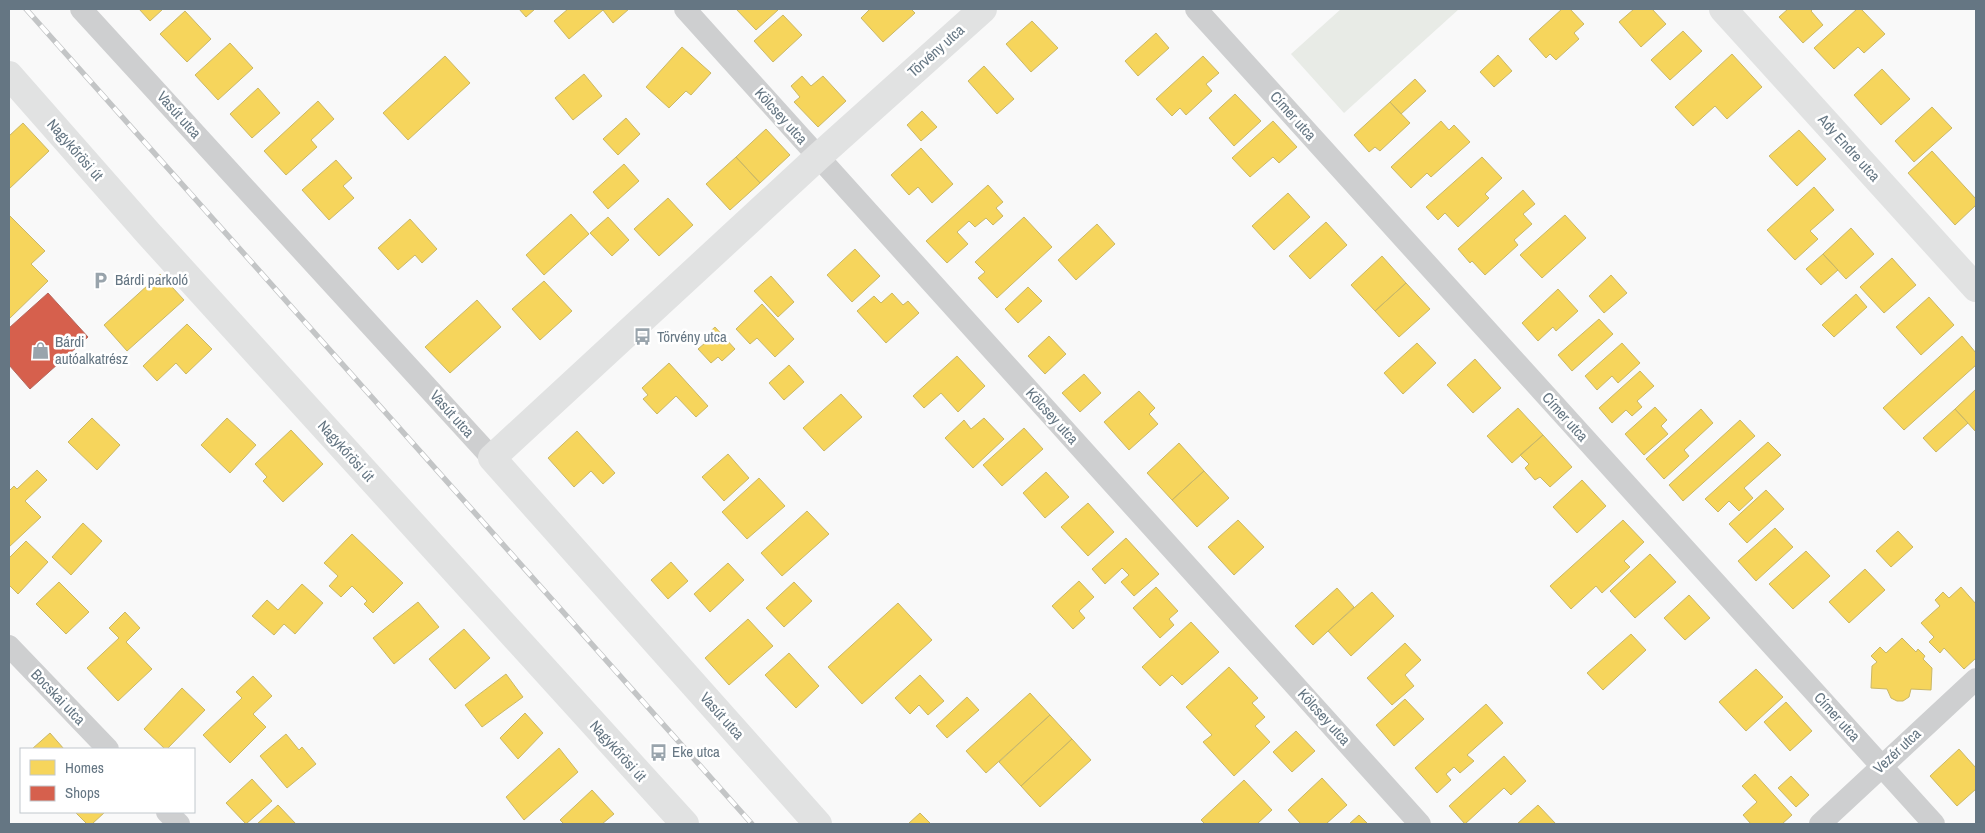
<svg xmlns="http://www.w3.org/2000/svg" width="1985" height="833" viewBox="0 0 1985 833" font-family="'Archivo Narrow',sans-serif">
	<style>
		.green { fill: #e8ebe6 }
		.homes { fill: #f6d55c; stroke: #cab868 }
		.shops { fill: #d6604d; stroke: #b4675d }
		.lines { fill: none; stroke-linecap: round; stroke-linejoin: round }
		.street { stroke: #cecfd0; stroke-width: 22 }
		.secondary { stroke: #e1e2e2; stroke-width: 28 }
		.rail-casing { stroke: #c3c5c6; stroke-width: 5.5 }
		.rail { stroke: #fff; stroke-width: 4; stroke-dasharray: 11; stroke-linecap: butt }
		.labels { text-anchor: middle; stroke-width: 5; stroke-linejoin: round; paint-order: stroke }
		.street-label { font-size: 15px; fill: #657683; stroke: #fff }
		.poi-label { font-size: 15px; fill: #657683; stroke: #fff; text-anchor: start }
	</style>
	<rect width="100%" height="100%" fill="#f9f9f9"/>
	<!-- green -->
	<path class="green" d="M 1341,9 L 1459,9 L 1344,113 L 1291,54 Z"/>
	<!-- homes -->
	<path class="homes" d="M 139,9 L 163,9 L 150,21 Z
		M 519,9 L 535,9 L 526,17 Z
		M 568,9 L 629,9 L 613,23 L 603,10 L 569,39 L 554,21 Z
		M 736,9 L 777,9 L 778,10 L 756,30 Z
		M 870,9 L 911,9 L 915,13 L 883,42 L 861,18 Z
		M 1562,9 L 1570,9 L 1584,24 L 1574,33 L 1579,39 L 1556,60 L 1550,54 L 1546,58 L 1529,39 Z
		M 1634,9 L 1652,9 L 1666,24 L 1641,47 L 1619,22 Z
		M 1788,9 L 1813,9 L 1811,11 L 1823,25 L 1803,43 L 1779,17 Z
		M 1857,9 L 1861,9 L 1885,34 L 1864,53 L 1858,47 L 1834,69 L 1814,48 Z
		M 185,11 L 211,39 L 187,62 L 160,34 Z
		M 783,15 L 802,35 L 773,62 L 754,41 Z
		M 1032,21 L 1058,48 L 1031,72 L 1006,44 Z
		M 1683,31 L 1702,51 L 1670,80 L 1651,60 Z
		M 1156,33 L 1169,48 L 1138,76 L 1125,61 Z
		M 230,43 L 253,68 L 218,100 L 195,75 Z
		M 682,47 L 711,73 L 691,95 L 686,91 L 669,108 L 646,87 Z
		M 1732,54 L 1762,87 L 1727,119 L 1715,106 L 1693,126 L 1675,107 Z
		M 1498,55 L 1512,71 L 1494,87 L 1480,72 Z
		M 445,56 L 470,83 L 408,140 L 383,113 Z
		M 1203,56 L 1219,73 L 1206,84 L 1212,91 L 1186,115 L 1180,108 L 1172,116 L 1156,99 Z
		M 984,66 L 1014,99 L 997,114 L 968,81 Z
		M 1882,69 L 1910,99 L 1881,125 L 1854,95 Z
		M 584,74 L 602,96 L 573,120 L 555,98 Z
		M 802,76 L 811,86 L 823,76 L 846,101 L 818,127 L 794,102 L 800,97 L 791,86 Z
		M 1415,79 L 1426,91 L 1401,114 L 1390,102 Z
		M 258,88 L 280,113 L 252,138 L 230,114 Z
		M 1235,94 L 1261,121 L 1234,146 L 1209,118 Z
		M 318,101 L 334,119 L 311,140 L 317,147 L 286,175 L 264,151 Z
		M 1390,102 L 1410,123 L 1380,151 L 1375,147 L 1369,152 L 1354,135 Z
		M 1932,107 L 1952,128 L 1914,162 L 1895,141 Z
		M 922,111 L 937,127 L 921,141 L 907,125 Z
		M 626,118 L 640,134 L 618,155 L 603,139 Z
		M 1273,121 L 1297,147 L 1279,163 L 1273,157 L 1250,177 L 1232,158 Z
		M 1441,121 L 1449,130 L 1454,125 L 1470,142 L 1431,177 L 1427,173 L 1411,188 L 1391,167 Z
		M 23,123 L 49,151 L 9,189 L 9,136 Z
		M 766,129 L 790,155 L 760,183 L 736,157 Z
		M 1799,130 L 1826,159 L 1797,186 L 1769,156 Z
		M 921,148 L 953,184 L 932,203 L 918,187 L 909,195 L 891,175 Z
		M 1932,151 L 1976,199 L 1976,205 L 1955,225 L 1908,173 Z
		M 736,157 L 760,183 L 730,210 L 706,184 Z
		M 1482,157 L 1502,178 L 1485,194 L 1489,198 L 1458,227 L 1445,213 L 1438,220 L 1426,207 Z
		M 336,160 L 352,178 L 343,186 L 354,198 L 329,220 L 302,190 Z
		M 624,164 L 639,181 L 608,209 L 593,192 Z
		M 988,185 L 1003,202 L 996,208 L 1003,216 L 993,225 L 986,218 L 975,227 L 969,221 L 957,232 L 968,244 L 947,263 L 926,241 Z
		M 1814,187 L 1834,210 L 1810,231 L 1818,239 L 1795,260 L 1767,230 Z
		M 1523,190 L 1535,204 L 1523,214 L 1532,224 L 1514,240 L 1518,245 L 1485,275 L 1472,261 L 1470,263 L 1458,249 Z
		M 1288,193 L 1310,217 L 1274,250 L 1252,226 Z
		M 668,198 L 693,225 L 659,256 L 634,229 Z
		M 571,214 L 589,234 L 544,275 L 526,255 Z
		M 9,215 L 45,251 L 31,264 L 48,281 L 9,319 Z
		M 1565,215 L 1586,238 L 1542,278 L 1520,255 Z
		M 608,217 L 629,240 L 612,256 L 590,233 Z
		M 1024,217 L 1052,247 L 997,298 L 978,278 L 985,272 L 975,262 Z
		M 410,219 L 437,249 L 422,263 L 415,255 L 398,270 L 378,248 Z
		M 1326,222 L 1347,245 L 1310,279 L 1289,256 Z
		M 1097,224 L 1115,244 L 1076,280 L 1058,260 Z
		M 1851,228 L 1874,254 L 1846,279 L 1823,254 Z
		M 855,249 L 880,276 L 852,302 L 827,275 Z
		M 1823,254 L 1838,270 L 1821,285 L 1806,269 Z
		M 1382,256 L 1406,283 L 1375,311 L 1351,285 Z
		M 1892,258 L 1916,285 L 1884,313 L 1860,287 Z
		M 160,274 L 184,300 L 127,351 L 104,325 Z
		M 1611,275 L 1627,293 L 1604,313 L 1589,296 Z
		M 771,276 L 794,302 L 778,317 L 754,291 Z
		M 544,281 L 572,311 L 540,340 L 512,309 Z
		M 1406,283 L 1430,309 L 1399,337 L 1375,311 Z
		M 1028,287 L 1042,301 L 1018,323 L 1005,309 Z
		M 1558,289 L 1578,311 L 1556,331 L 1553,327 L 1538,341 L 1522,323 Z
		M 892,293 L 903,305 L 908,301 L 919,313 L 886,343 L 857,311 L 874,296 L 881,303 Z
		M 1856,294 L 1867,307 L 1834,337 L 1822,325 Z
		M 1929,297 L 1954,325 L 1921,355 L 1896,327 Z
		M 477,300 L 501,327 L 450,373 L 425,347 Z
		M 762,304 L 794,339 L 775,357 L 757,338 L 750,344 L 736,329 Z
		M 1599,319 L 1613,334 L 1572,371 L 1558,355 Z
		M 187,324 L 212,349 L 186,374 L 176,363 L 157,381 L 143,366 Z
		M 715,327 L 735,349 L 722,361 L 718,357 L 711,363 L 698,349 L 705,343 L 702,339 Z
		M 1049,336 L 1066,354 L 1045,374 L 1028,356 Z
		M 1962,336 L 1976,353 L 1976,365 L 1904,430 L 1883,408 Z
		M 1417,343 L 1436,363 L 1403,394 L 1384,373 Z
		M 1622,343 L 1640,363 L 1618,383 L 1612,376 L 1597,390 L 1585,376 Z
		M 957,356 L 985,386 L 958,412 L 941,393 L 924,408 L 913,396 Z
		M 1475,359 L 1501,388 L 1473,413 L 1447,385 Z
		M 669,363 L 708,406 L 696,417 L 676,396 L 657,414 L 643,399 L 648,395 L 642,388 Z
		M 789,365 L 804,382 L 784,400 L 769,383 Z
		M 1640,371 L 1654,386 L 1637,401 L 1642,407 L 1632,416 L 1626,410 L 1612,423 L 1599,408 Z
		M 1084,374 L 1101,393 L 1080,412 L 1062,393 Z
		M 1976,389 L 1976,432 L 1955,409 Z
		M 1139,391 L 1155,408 L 1149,414 L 1158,424 L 1129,450 L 1104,422 Z
		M 841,394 L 862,417 L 824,451 L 803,428 Z
		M 1655,407 L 1667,420 L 1661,426 L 1668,434 L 1644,455 L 1625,434 Z
		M 1518,408 L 1543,435 L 1512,463 L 1487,436 Z
		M 1701,409 L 1713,423 L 1684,450 L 1689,456 L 1664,479 L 1646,459 Z
		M 1955,409 L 1968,423 L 1936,452 L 1923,438 Z
		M 92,418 L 120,445 L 97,470 L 68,442 Z
		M 227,418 L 256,445 L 230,473 L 201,445 Z
		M 984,418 L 1004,439 L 973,468 L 945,438 L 964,420 L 971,429 Z
		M 1740,420 L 1755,436 L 1683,501 L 1669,485 Z
		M 1024,428 L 1043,449 L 1002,486 L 983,465 Z
		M 291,430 L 323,464 L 283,502 L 263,481 L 267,477 L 255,464 Z
		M 577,431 L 615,473 L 603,484 L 591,471 L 574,487 L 548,458 Z
		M 1543,435 L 1572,467 L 1550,487 L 1540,477 L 1535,480 L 1525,468 L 1529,464 L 1520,455 Z
		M 1768,442 L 1781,455 L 1744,488 L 1753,498 L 1739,511 L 1729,501 L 1718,512 L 1705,499 Z
		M 1179,443 L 1204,471 L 1172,500 L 1147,473 Z
		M 728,454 L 749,478 L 724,501 L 702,477 Z
		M 37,470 L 47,480 L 25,501 L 41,517 L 9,547 L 9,491 L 14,486 L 17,489 Z
		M 1204,471 L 1229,498 L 1197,527 L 1172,500 Z
		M 1046,472 L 1069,497 L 1045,518 L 1023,493 Z
		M 759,478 L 785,506 L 747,539 L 722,512 Z
		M 1582,480 L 1606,506 L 1577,533 L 1553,507 Z
		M 1766,490 L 1784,509 L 1747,543 L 1729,524 Z
		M 1088,503 L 1114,532 L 1088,556 L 1061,527 Z
		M 807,511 L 829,534 L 782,576 L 761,553 Z
		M 1238,520 L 1264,547 L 1234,575 L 1208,547 Z
		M 1623,520 L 1644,542 L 1624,561 L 1630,567 L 1602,593 L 1596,586 L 1571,609 L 1550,586 Z
		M 83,523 L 102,541 L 71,575 L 52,557 Z
		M 1775,528 L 1793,547 L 1756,581 L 1738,561 Z
		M 1898,531 L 1913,547 L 1891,567 L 1876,551 Z
		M 352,534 L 403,583 L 373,613 L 364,604 L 367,601 L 352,586 L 341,597 L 329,586 L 338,576 L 324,563 Z
		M 1126,538 L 1159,574 L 1134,596 L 1121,582 L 1129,575 L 1122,568 L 1105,584 L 1092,569 Z
		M 26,541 L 48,562 L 18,594 L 9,585 L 9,558 Z
		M 1806,551 L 1830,576 L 1793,609 L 1769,584 Z
		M 1650,554 L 1676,582 L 1635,618 L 1610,591 Z
		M 671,562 L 688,581 L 668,599 L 651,580 Z
		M 728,563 L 744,580 L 710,612 L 694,594 Z
		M 1865,569 L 1885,590 L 1849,623 L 1829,602 Z
		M 1079,581 L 1094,597 L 1079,611 L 1085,618 L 1073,629 L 1052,606 Z
		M 59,582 L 89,612 L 66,634 L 36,604 Z
		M 794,582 L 812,601 L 784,627 L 766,608 Z
		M 302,584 L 323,603 L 295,634 L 284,624 L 274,635 L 252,616 L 267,600 L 278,610 Z
		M 1156,587 L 1178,611 L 1169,619 L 1174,625 L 1160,638 L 1133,608 Z
		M 1961,587 L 1976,604 L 1976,658 L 1964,669 L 1944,648 L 1940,653 L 1929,642 L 1934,637 L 1921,623 L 1940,606 L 1935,600 L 1943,592 L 1949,598 Z
		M 1337,588 L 1354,607 L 1313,645 L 1295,626 Z
		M 1372,592 L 1394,616 L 1351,656 L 1328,631 Z
		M 1689,595 L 1710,618 L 1685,640 L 1664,618 Z
		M 418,602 L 439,627 L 394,664 L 373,638 Z
		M 898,603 L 932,640 L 862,704 L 828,667 Z
		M 125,612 L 140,628 L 126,642 L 152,669 L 118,701 L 87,668 L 119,638 L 109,628 Z
		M 748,619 L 773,646 L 729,685 L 705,658 Z
		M 1191,622 L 1219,652 L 1182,685 L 1172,675 L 1160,686 L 1142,667 Z
		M 464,629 L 490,658 L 455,689 L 429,659 Z
		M 1631,634 L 1646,650 L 1603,690 L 1587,673 Z
		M 1902,638 L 1916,652 L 1918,649 L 1925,656 L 1923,659 L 1932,668 L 1931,690 L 1911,689 L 1909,697 L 1903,701 L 1897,701 L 1891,698 L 1887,689 L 1871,688 L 1872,666 L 1877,662 L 1871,656 L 1880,647 L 1886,653 Z
		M 1405,643 L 1421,660 L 1405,675 L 1414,686 L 1392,705 L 1367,678 Z
		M 789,653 L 819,686 L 796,708 L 765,675 Z
		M 1229,667 L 1258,698 L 1252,703 L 1265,717 L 1255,726 L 1270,742 L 1234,776 L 1203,742 L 1212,735 L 1186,707 Z
		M 1756,669 L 1783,697 L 1746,731 L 1719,702 Z
		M 506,674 L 523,697 L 482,727 L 465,705 Z
		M 920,675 L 944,701 L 928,715 L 919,705 L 910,714 L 895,698 Z
		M 253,676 L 272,696 L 253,714 L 266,727 L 230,763 L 203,735 L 242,698 L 236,692 Z
		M 182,688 L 205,710 L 167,749 L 165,749 L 144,729 Z
		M 1030,693 L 1050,715 L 986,773 L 966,751 Z
		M 967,697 L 979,710 L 947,738 L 936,726 Z
		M 1405,699 L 1424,719 L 1394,746 L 1376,725 Z
		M 1786,702 L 1812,731 L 1790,751 L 1764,722 Z
		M 1486,704 L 1503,723 L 1467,755 L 1474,761 L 1460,773 L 1454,767 L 1446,774 L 1451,780 L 1437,793 L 1415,768 Z
		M 525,713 L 543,733 L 518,759 L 500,738 Z
		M 1050,715 L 1072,739 L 1021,786 L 999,762 Z
		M 1296,731 L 1315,751 L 1292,772 L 1273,752 Z
		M 50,733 L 64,749 L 32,749 Z
		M 286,734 L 299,750 L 302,747 L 316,764 L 287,788 L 260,756 Z
		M 1072,739 L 1091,760 L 1040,807 L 1021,786 Z
		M 559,748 L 578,772 L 524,820 L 506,797 Z
		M 1959,749 L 1976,768 L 1976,789 L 1957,806 L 1930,776 Z
		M 1504,756 L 1526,781 L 1511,795 L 1504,788 L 1465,824 L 1449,806 Z
		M 1755,774 L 1792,815 L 1782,824 L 1751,824 L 1743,815 L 1757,802 L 1742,786 Z
		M 1791,776 L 1809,795 L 1796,807 L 1778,788 Z
		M 1322,778 L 1347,805 L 1326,824 L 1301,824 L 1288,810 Z
		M 252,779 L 272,801 L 246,824 L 226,803 Z
		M 1244,780 L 1272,810 L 1257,824 L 1205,824 L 1201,820 Z
		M 592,790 L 614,814 L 602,824 L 564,824 L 560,820 Z
		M 278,805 L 296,824 L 257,824 Z
		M 1538,805 L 1556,824 L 1517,824 Z
		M 75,812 L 105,812 L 92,824 L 87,824 Z
		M 920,813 L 931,824 L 908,824 Z
		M 1359,815 L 1368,824 L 1349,824 Z"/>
	<!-- shops -->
	<path class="shops" d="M 48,293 L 88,337 L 30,389 L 9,365 L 9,328 Z"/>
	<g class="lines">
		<!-- street -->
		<path class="street" d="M 81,9 L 492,458
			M 685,9 L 1420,824
			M 1196,9 L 1934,824
			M 9,646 L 108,749
			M 167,812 L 179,824
			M 1820,824 L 1976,679"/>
		<!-- secondary -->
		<path class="secondary" d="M 1723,9 L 1976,288
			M 9,75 L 148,233 L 685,824
			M 818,824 L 492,458 L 818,157 L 983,9"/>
		<defs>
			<path id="rail" d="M 26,9 L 752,824"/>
		</defs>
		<!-- rail casing -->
		<use href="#rail" class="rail-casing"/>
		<!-- rail -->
		<use href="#rail" class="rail"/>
	</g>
	<!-- icons -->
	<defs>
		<symbol id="parking-bare" viewBox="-9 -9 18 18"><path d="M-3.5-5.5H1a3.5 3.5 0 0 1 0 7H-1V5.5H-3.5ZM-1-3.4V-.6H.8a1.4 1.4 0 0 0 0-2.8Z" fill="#99a4ac" stroke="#fff" stroke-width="2.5" paint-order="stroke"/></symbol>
		<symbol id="bus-bare" viewBox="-9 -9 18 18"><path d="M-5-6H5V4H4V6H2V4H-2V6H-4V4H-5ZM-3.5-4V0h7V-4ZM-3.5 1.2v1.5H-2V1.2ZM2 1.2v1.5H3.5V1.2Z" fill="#99a4ac" stroke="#fff" stroke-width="2.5" paint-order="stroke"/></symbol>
		<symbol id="shop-bare" viewBox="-9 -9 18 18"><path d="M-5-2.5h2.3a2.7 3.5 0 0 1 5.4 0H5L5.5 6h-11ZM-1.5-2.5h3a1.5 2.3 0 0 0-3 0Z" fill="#99a4ac" stroke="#fff" stroke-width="2.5" paint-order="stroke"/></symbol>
	</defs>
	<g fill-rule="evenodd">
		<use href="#parking-bare" x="88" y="268" width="25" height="25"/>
		<use href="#bus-bare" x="630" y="324" width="25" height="25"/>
		<use href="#shop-bare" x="28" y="338" width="25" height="25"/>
		<use href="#bus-bare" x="646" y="740" width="25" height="25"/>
	</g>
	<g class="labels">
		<!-- street labels -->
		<g class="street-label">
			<text transform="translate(936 51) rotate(-42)" y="5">Törvény utca</text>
			<text transform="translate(179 115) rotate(48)" y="5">Vasút utca</text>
			<text transform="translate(781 116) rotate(48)" y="5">Kölcsey utca</text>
			<text transform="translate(1293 116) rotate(48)" y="5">Címer utca</text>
			<text transform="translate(1849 148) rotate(48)" y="5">Ady Endre utca</text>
			<text transform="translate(75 150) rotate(49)" y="5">Nagykőrösi út</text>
			<text transform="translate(452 414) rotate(48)" y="5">Vasút utca</text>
			<text transform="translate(1052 416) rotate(48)" y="5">Kölcsey utca</text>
			<text transform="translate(1565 417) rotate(48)" y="5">Címer utca</text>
			<text transform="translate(346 451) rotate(48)" y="5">Nagykőrösi út</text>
			<text transform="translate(58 697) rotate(46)" y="5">Bocskai utca</text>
			<text transform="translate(722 716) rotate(48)" y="5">Vasút utca</text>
			<text transform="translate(1324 717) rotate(48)" y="5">Kölcsey utca</text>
			<text transform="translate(1837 717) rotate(48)" y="5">Címer utca</text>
			<text transform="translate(618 751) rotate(48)" y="5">Nagykőrösi út</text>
			<text transform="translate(1897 751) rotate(-43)" y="5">Vezér utca</text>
		</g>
		<!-- poi labels -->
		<g class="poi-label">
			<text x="115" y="285">Bárdi parkoló</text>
			<text x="657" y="342">Törvény utca</text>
			<text x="55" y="347">Bárdi<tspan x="55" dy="17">autóalkatrész</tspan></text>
			<text x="672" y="757">Eke utca</text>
		</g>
	</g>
	<!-- border -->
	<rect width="1985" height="833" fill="none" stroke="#657683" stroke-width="20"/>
	<!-- legend -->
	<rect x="20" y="748" width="175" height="65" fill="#ffffff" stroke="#c1c8cd"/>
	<rect x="30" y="760" width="25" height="15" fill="#f6d55c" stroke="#c1c8cd"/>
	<text x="65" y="773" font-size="15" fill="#657683">Homes</text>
	<rect x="30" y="786" width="25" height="15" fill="#d6604d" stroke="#c1c8cd"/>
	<text x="65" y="798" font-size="15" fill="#657683">Shops</text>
</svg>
